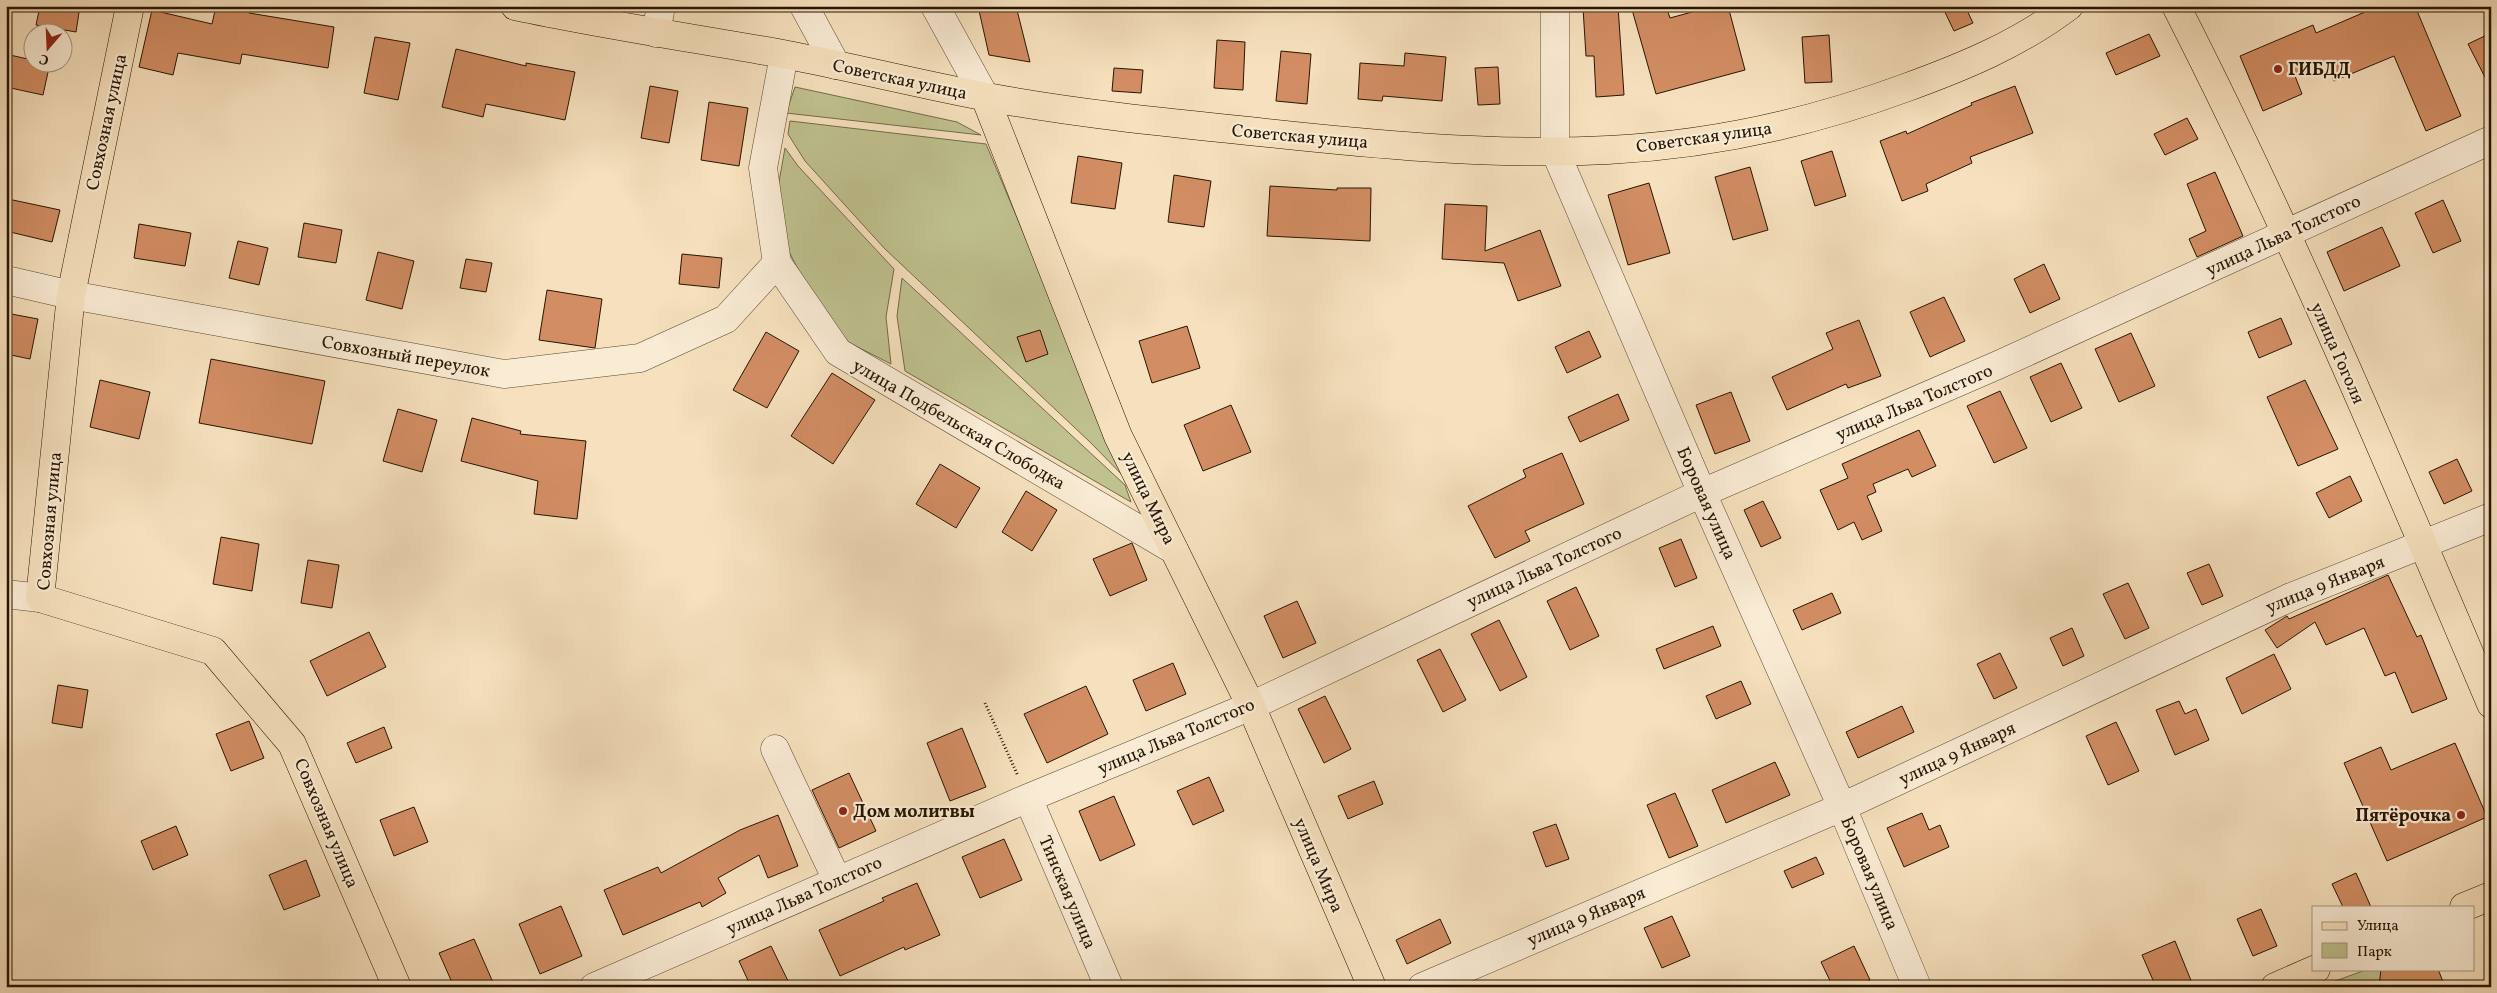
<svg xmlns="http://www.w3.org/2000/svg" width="2497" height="993" viewBox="0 0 2497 993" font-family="Vollkorn,serif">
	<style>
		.green { fill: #bfc18f; stroke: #736b48 }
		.building { fill: #d28d63; stroke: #271500 }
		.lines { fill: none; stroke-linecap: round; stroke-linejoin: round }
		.minor-casing { stroke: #5b482f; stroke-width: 29 }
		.major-casing { stroke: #271500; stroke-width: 29 }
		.path { stroke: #271500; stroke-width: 3; stroke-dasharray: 1 2.5; stroke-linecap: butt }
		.minor { stroke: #f9ebd4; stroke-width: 28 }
		.major { stroke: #f6e0bd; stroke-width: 28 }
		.poi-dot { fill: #8f2418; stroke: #f9ebd4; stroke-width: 2 }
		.labels { text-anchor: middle; stroke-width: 4.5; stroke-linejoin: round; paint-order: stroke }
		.poi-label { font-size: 18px; font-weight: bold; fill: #271500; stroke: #f9ebd4; text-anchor: start }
		.street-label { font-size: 18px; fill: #271500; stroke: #f9ebd4 }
	</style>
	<rect width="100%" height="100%" fill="#f6e0bd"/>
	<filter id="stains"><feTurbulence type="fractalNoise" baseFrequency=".004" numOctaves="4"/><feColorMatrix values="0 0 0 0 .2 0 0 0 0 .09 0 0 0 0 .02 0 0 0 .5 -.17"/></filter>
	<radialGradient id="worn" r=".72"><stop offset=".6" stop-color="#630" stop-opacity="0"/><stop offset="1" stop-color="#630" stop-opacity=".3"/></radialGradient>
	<!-- green -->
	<path class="green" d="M 795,87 L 957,122 L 981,135 L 786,113 Z
		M 790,121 L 986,144 L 1128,481 L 1091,443 L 884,248 L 805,161 L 788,134 Z
		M 785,148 L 798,166 L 894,269 L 886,317 L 891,364 L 842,339 L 812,296 L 784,242 L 779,182 Z
		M 902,278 L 1125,485 L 1131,502 L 905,371 L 897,316 Z
		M 2368,969 L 2420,969 L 2427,987 L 2319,987 Z"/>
	<!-- building -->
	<path class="building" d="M 40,6 L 80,6 L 76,32 L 36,25 Z
		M 216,6 L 250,6 L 249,13 L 334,27 L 328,68 L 242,54 L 240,64 L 178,53 L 173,75 L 139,67 L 152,10 L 212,24 Z
		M 978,6 L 1016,6 L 1030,62 L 989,55 Z
		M 1618,6 L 1624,95 L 1596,97 L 1594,56 L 1586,56 L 1583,8 Z
		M 1631,6 L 1666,6 L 1670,18 L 1714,6 L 1728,6 L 1745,70 L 1656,94 Z
		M 1942,6 L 1965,6 L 1973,23 L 1954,31 Z
		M 2379,6 L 2415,6 L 2461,116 L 2426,131 L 2394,56 L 2334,81 L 2326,62 L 2295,76 L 2302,94 L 2263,111 L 2240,56 L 2313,25 L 2316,33 Z
		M 2491,33 L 2491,89 L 2468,44 Z
		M 2149,34 L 2160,56 L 2116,75 L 2106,53 Z
		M 1829,35 L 1832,82 L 1805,83 L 1802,37 Z
		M 375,37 L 410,43 L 398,100 L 364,93 Z
		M 1217,40 L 1245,42 L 1243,90 L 1214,88 Z
		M 456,49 L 526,66 L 526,63 L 575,72 L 565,120 L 486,104 L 483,117 L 442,107 Z
		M 1281,51 L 1311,54 L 1307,104 L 1276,101 Z
		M 1405,53 L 1446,57 L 1442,101 L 1383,96 L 1382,101 L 1358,99 L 1360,63 L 1404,66 Z
		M 10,55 L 32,60 L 32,62 L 50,63 L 43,95 L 6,87 Z
		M 1498,67 L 1500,104 L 1478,105 L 1475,68 Z
		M 1114,68 L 1143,70 L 1141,93 L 1112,91 Z
		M 650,86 L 678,91 L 669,143 L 641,138 Z
		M 2015,86 L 2033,133 L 1970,157 L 1972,163 L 1926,184 L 1928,191 L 1902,201 L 1880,141 L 1906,131 L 1907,134 L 1972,105 L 1971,103 Z
		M 709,102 L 748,108 L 739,166 L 701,160 Z
		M 2187,118 L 2198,139 L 2165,155 L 2154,134 Z
		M 1832,151 L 1846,196 L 1815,206 L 1801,161 Z
		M 1078,156 L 1122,163 L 1115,209 L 1071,203 Z
		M 1750,167 L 1768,230 L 1733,240 L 1715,177 Z
		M 2215,172 L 2243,236 L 2197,257 L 2189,239 L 2206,231 L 2187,184 Z
		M 1174,175 L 1211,181 L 1204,227 L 1168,222 Z
		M 1649,183 L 1670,253 L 1628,265 L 1608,195 Z
		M 1270,186 L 1337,190 L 1337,188 L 1371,188 L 1370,241 L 1267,236 Z
		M 8,199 L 60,210 L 52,242 L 6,231 Z
		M 2443,200 L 2461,241 L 2433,253 L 2415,213 Z
		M 1445,204 L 1487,206 L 1485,251 L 1540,230 L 1561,286 L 1518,301 L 1504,263 L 1442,259 Z
		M 304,223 L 342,230 L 336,263 L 298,257 Z
		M 139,224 L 191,233 L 185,266 L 134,258 Z
		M 2382,227 L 2400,266 L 2344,291 L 2327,252 Z
		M 238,241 L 268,248 L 259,285 L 229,278 Z
		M 378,252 L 414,261 L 402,309 L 366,300 Z
		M 682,254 L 722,258 L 719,288 L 679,284 Z
		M 466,259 L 492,263 L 486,292 L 460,288 Z
		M 2044,264 L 2060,299 L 2030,313 L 2014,279 Z
		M 547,290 L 602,299 L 595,348 L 539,340 Z
		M 1944,297 L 1965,341 L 1930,357 L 1910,312 Z
		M 6,313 L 38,319 L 30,359 L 6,354 Z
		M 2281,318 L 2292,344 L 2259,358 L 2248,332 Z
		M 1859,320 L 1881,376 L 1848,388 L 1846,384 L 1787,410 L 1772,377 L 1833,349 L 1826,333 Z
		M 1187,326 L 1200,368 L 1152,383 L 1139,341 Z
		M 1040,330 L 1048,354 L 1026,362 L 1017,337 Z
		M 1589,331 L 1601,357 L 1567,373 L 1555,347 Z
		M 766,332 L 799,351 L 767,408 L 733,390 Z
		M 2131,333 L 2155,386 L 2119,402 L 2095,349 Z
		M 211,359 L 325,381 L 312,444 L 199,423 Z
		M 2061,363 L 2082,408 L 2051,422 L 2030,377 Z
		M 832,373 L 875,400 L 833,464 L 791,436 Z
		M 100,380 L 150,392 L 139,439 L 90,427 Z
		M 2305,380 L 2338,449 L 2298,466 L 2267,397 Z
		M 2000,391 L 2027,448 L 1994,463 L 1967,406 Z
		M 1731,392 L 1750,441 L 1715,454 L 1696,405 Z
		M 1618,394 L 1629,420 L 1580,442 L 1568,417 Z
		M 1231,405 L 1251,452 L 1203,471 L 1184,425 Z
		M 398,409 L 437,420 L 422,472 L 383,461 Z
		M 472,418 L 521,431 L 520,434 L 586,441 L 577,519 L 534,514 L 538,481 L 461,461 Z
		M 1919,430 L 1936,466 L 1912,477 L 1908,469 L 1873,484 L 1876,492 L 1867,496 L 1882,531 L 1862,540 L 1854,522 L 1838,530 L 1820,490 L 1848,478 L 1842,464 Z
		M 1562,453 L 1584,504 L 1525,531 L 1530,541 L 1495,558 L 1468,506 L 1526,477 L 1523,470 Z
		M 2457,459 L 2472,491 L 2444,504 L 2429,472 Z
		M 940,464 L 980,488 L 956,528 L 916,504 Z
		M 2350,476 L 2362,501 L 2329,518 L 2316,493 Z
		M 1026,491 L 1057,510 L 1032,551 L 1002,532 Z
		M 1763,501 L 1781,538 L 1761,547 L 1744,510 Z
		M 221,537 L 259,544 L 252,591 L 213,584 Z
		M 1681,539 L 1697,578 L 1675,587 L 1659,548 Z
		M 1132,543 L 1147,580 L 1110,596 L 1093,559 Z
		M 308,560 L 339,565 L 332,608 L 301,603 Z
		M 2209,564 L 2223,596 L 2202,605 L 2187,573 Z
		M 2388,575 L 2417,637 L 2421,635 L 2447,699 L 2412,713 L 2395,672 L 2385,676 L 2364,628 L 2326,645 L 2315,622 L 2277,648 L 2265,630 L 2287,616 L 2289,619 Z
		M 2128,583 L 2149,628 L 2125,639 L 2103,594 Z
		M 1576,587 L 1599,636 L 1570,650 L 1547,601 Z
		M 1832,593 L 1841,613 L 1802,630 L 1793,610 Z
		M 1297,601 L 1316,643 L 1283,658 L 1264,616 Z
		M 1499,620 L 1527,677 L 1500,691 L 1471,634 Z
		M 1713,626 L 1721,646 L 1664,669 L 1656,649 Z
		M 2072,628 L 2084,656 L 2063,666 L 2050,638 Z
		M 369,632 L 386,667 L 327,696 L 310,661 Z
		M 1440,649 L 1466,700 L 1443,712 L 1417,660 Z
		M 2000,653 L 2017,688 L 1994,699 L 1977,664 Z
		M 2274,654 L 2291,689 L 2242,714 L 2226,678 Z
		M 1173,663 L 1186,694 L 1146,711 L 1133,680 Z
		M 1741,681 L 1751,704 L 1716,719 L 1706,696 Z
		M 58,685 L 88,690 L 82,728 L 52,723 Z
		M 1086,686 L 1108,734 L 1047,763 L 1024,714 Z
		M 1325,696 L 1351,749 L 1324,763 L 1298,709 Z
		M 2179,701 L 2185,714 L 2196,709 L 2209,740 L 2175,755 L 2156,710 Z
		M 1902,706 L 1914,732 L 1858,758 L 1846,732 Z
		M 249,721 L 264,758 L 231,771 L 216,734 Z
		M 2116,722 L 2139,771 L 2108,785 L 2086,736 Z
		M 384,727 L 392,748 L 356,763 L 347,743 Z
		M 962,728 L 986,787 L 950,801 L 927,743 Z
		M 2455,743 L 2487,817 L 2387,861 L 2344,763 L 2381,747 L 2391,770 Z
		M 1775,762 L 1790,795 L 1726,823 L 1712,790 Z
		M 849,773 L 876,831 L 839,848 L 812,790 Z
		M 1209,777 L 1224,811 L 1193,825 L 1177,791 Z
		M 1374,781 L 1383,804 L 1348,819 L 1338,796 Z
		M 1675,793 L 1698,846 L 1669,858 L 1647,805 Z
		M 1114,796 L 1135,845 L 1100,861 L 1079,811 Z
		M 414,807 L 428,842 L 394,856 L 380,820 Z
		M 1922,813 L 1929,830 L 1940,825 L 1949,847 L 1904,867 L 1887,828 Z
		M 778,815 L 798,866 L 768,878 L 759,855 L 718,878 L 726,893 L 702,907 L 700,902 L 623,935 L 604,890 L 658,867 L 661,873 L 740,830 Z
		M 1556,824 L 1569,859 L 1546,867 L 1533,832 Z
		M 176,826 L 188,855 L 153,870 L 141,841 Z
		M 1004,839 L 1022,880 L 980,898 L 962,857 Z
		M 1816,857 L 1824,874 L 1792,888 L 1784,871 Z
		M 306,860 L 320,896 L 284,910 L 269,875 Z
		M 2356,873 L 2371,907 L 2343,907 L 2332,884 Z
		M 917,883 L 940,935 L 905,950 L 904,947 L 840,976 L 819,930 L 884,901 L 882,898 Z
		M 561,906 L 582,956 L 540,974 L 519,924 Z
		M 2261,909 L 2277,946 L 2253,956 L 2237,919 Z
		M 1672,916 L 1690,956 L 1662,968 L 1644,928 Z
		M 1440,919 L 1451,943 L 1407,964 L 1396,940 Z
		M 474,939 L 495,987 L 454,987 L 439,953 Z
		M 2175,941 L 2192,983 L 2182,987 L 2156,987 L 2142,955 Z
		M 771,946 L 791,987 L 751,987 L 739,961 Z
		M 1854,946 L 1870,980 L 1854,987 L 1833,987 L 1821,962 Z
		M 2381,969 L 2438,969 L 2445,987 L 2379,987 Z"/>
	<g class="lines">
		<defs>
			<path id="minor" d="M 804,6 L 836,65
				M 935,6 L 985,97
				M 1555,6 L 1555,151 L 1702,493 L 1842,807 L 1917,987
				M 656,33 L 661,6
				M 784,55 L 763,168 L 777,263 L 838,352 L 1174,550
				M 6,280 L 71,295 L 504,374 L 640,358 L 726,319 L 777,263
				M 6,594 L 40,598
				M 775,749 L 837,880
				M 1028,798 L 1109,987
				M 594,987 L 1028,798 L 1251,706 L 1702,493 L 1998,365 L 2491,140
				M 1422,987 L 1842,807 L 2291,597 L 2491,517"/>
			<path id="major" d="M 130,6 L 71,295 L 40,598 L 213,651 L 292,744 L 397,987
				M 515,6 C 604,25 693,38 783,54 C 851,67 918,84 987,97 C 1073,113 1161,122 1249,131 C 1367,144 1489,156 1608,150 C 1709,145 1810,123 1905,88 C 1963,67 2019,44 2069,6
				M 2176,6 C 2292,233 2391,469 2491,704
				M 985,97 L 1118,436 L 1251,706 L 1372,987
				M 2464,907 L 2491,896
				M 2275,987 L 2316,969"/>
		</defs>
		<!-- minor casing -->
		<use href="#minor" class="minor-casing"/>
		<!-- major casing -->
		<use href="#major" class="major-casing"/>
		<!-- path -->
		<path class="path" d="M 985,703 L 1018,776"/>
		<!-- minor -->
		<use href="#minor" class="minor"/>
		<!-- major -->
		<use href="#major" class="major"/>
	</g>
	<!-- markers -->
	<g class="poi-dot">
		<circle cx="2278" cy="69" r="5"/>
		<circle cx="843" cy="811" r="5"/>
		<circle cx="2461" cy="815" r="5"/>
	</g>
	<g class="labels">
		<!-- poi labels -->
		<g class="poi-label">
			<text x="2288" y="75">ГИБДД</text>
			<text x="853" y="817">Дом молитвы</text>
			<text x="2451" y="821" text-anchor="end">Пятёрочка</text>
		</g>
		<!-- street labels -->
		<g class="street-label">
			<text transform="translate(900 79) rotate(12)" y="6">Советская улица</text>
			<text transform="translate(106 122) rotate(-78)" y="6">Совхозная улица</text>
			<text transform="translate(1300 136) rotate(5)" y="6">Советская улица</text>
			<text transform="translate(1704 137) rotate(-8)" y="6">Советская улица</text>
			<text transform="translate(2283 235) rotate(-25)" y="6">улица Льва Толстого</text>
			<text transform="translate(2338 353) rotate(66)" y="6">улица Гоголя</text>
			<text transform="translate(406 356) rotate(10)" y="6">Совхозный переулок</text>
			<text transform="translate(1914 402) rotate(-23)" y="6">улица Льва Толстого</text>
			<text transform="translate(959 424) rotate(30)" y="6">улица Подбельская Слободка</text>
			<text transform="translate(1149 498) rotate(64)" y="6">улица Мира</text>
			<text transform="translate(1707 503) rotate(66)" y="6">Боровая улица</text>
			<text transform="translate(49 521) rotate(-85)" y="6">Совхозная улица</text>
			<text transform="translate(1544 567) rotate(-25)" y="6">улица Льва Толстого</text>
			<text transform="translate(2325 584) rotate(-22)" y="6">улица 9 Января</text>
			<text transform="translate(1176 736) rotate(-23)" y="6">улица Льва Толстого</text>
			<text transform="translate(1957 753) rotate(-25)" y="6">улица 9 Января</text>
			<text transform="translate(327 823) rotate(67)" y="6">Совхозная улица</text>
			<text transform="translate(1319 865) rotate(67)" y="6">улица Мира</text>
			<text transform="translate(1870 873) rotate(67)" y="6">Боровая улица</text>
			<text transform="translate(1068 892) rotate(67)" y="6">Тинская улица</text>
			<text transform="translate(804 895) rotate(-24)" y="6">улица Льва Толстого</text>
			<text transform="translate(1586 916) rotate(-23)" y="6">улица 9 Января</text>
		</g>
	</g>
	<!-- margin -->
	<rect width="2497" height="993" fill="none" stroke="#f6e0bd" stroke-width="25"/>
	<rect x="8" y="8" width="2482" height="978" fill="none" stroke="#271500" stroke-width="2.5"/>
	<rect x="12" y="12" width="2472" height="968" fill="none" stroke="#271500"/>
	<!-- legend -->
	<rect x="2312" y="906" width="162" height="65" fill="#f9ebd4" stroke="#a5957f"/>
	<rect x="2322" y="922" width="25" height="8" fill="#f6e0bd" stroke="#a5957f"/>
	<text x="2357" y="930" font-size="15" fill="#271500">Улица</text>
	<rect x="2322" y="943" width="25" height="15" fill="#bfc18f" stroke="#a5957f"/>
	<text x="2357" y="956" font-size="15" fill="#271500">Парк</text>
	<!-- north arrow -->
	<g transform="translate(48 48) rotate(199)"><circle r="24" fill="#f9ebd4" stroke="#a5957f"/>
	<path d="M0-4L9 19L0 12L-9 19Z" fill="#8f2418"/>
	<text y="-8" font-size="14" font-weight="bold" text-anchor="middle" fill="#271500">С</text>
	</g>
	<rect width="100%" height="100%" filter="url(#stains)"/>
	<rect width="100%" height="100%" fill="url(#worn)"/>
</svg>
